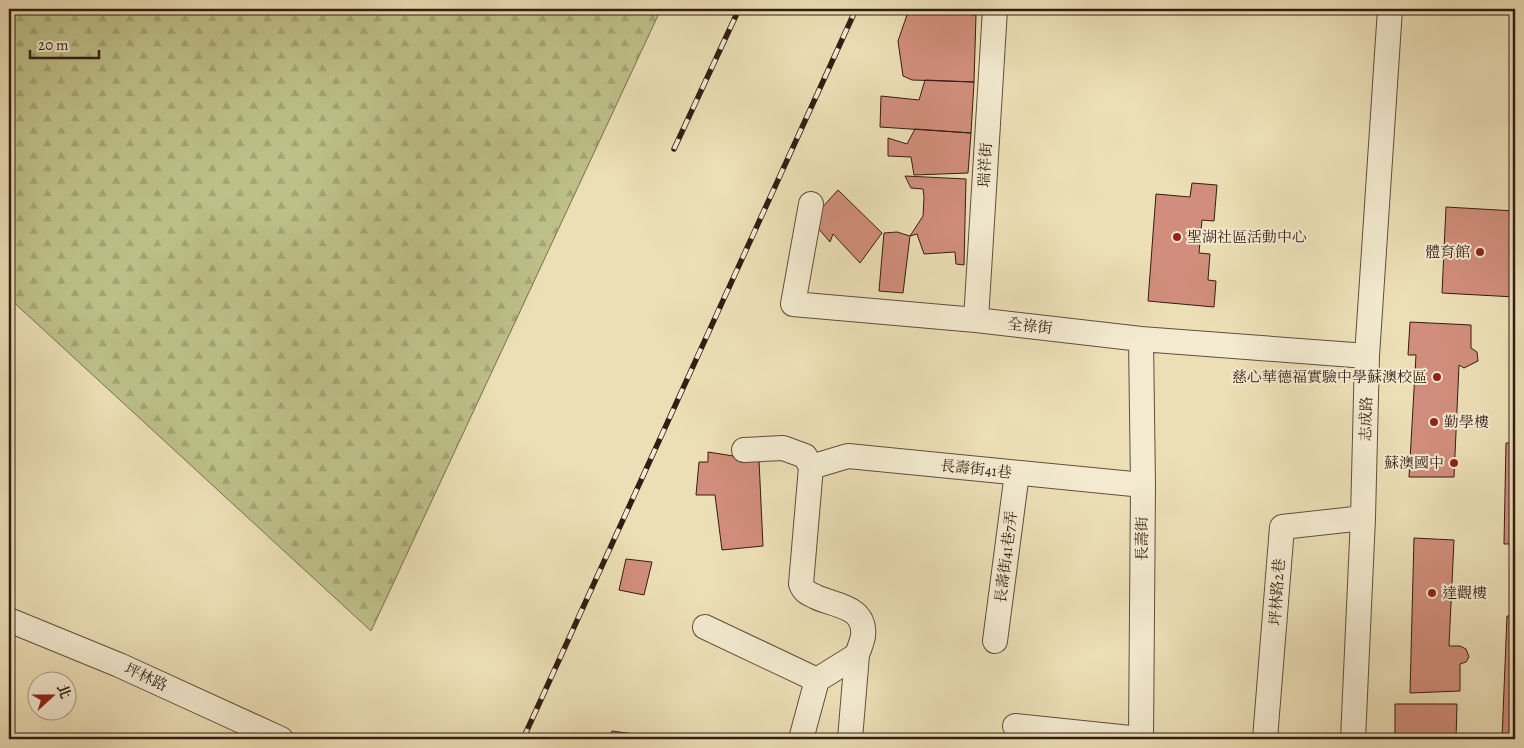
<svg xmlns="http://www.w3.org/2000/svg" width="1524" height="748" viewBox="0 0 1524 748" font-family="Alegreya,'Noto Serif TC',serif">
	<style>
		.forest { fill: url(#forest-firs); stroke: #796e4e }
		.building { fill: #d18e7c; stroke: #341c12 }
		.lines { fill: none; stroke-linecap: round; stroke-linejoin: round }
		.minor-casing { stroke: #624d3b; stroke-width: 26 }
		.minor { stroke: #f3ead0; stroke-width: 24 }
		.rail-casing { stroke: #341c12; stroke-width: 5.5 }
		.rail { stroke: #f3ead0; stroke-width: 4; stroke-dasharray: 11; stroke-linecap: butt }
		.poi-dot { fill: #8f2418; stroke: #f3ead0; stroke-width: 2 }
		.labels { text-anchor: middle; stroke-width: 4; stroke-linejoin: round; paint-order: stroke }
		.street-label { font-size: 15px; fill: #341c12; stroke: #f3ead0 }
		.poi-label { font-size: 15px; fill: #341c12; stroke: #f3ead0; text-anchor: start }
	</style>
	<defs>
		<pattern id="forest-firs" width="22" height="20" patternUnits="userSpaceOnUse" patternTransform="scale(1.25)"><rect width="22" height="20" fill="#bec089"/><path d="M5 1l3.5 6h-7zM16 11l3.5 6h-7z" fill="#a4a475"/></pattern>
	</defs>
	<rect width="100%" height="100%" fill="#ecdfb6"/>
	<filter id="stains"><feTurbulence type="fractalNoise" baseFrequency=".004" numOctaves="4"/><feColorMatrix values="0 0 0 0 .2 0 0 0 0 .09 0 0 0 0 .02 0 0 0 .5 -.17"/></filter>
	<radialGradient id="worn" r=".72"><stop offset=".6" stop-color="#630" stop-opacity="0"/><stop offset="1" stop-color="#630" stop-opacity=".3"/></radialGradient>
	<!-- forest -->
	<path class="forest" d="M 9,9 L 661,9 L 371,631 L 9,298 Z"/>
	<!-- building -->
	<path class="building" d="M 909,9 L 976,15 L 974,82 L 912,80 L 903,76 L 898,41 Z
		M 925,80 L 974,82 L 971,133 L 880,127 L 881,96 L 919,100 Z
		M 915,129 L 971,133 L 968,173 L 914,175 L 911,157 L 888,156 L 888,138 L 907,144 Z
		M 905,176 L 966,179 L 964,265 L 956,264 L 955,252 L 924,254 L 917,234 L 910,236 L 923,216 L 924,197 L 923,189 L 911,188 Z
		M 1192,183 L 1217,185 L 1214,221 L 1202,220 L 1199,253 L 1210,254 L 1208,280 L 1216,281 L 1214,307 L 1148,301 L 1156,194 L 1190,197 Z
		M 838,190 L 882,233 L 860,263 L 833,234 L 830,242 L 811,220 Z
		M 1446,207 L 1515,211 L 1515,297 L 1442,293 Z
		M 897,232 L 910,236 L 903,293 L 879,291 L 884,233 Z
		M 1410,322 L 1471,325 L 1471,348 L 1477,352 L 1478,361 L 1464,368 L 1459,365 L 1454,477 L 1409,477 L 1416,355 L 1408,355 Z
		M 1506,443 L 1515,443 L 1515,544 L 1504,544 Z
		M 708,452 L 759,460 L 763,546 L 722,550 L 715,495 L 696,495 L 699,462 L 708,462 Z
		M 1414,538 L 1454,540 L 1449,646 L 1460,646 L 1466,649 L 1469,657 L 1466,662 L 1460,664 L 1460,691 L 1410,693 Z
		M 626,559 L 652,562 L 644,595 L 619,590 Z
		M 1507,616 L 1515,616 L 1515,739 L 1502,739 Z
		M 1395,704 L 1457,704 L 1456,739 L 1395,739 Z
		M 612,731 L 634,734 L 633,739 L 609,739 Z"/>
	<g class="lines">
		<defs>
			<path id="minor" d="M 811,204 L 793,304 L 976,320 L 1141,339 L 1367,356
				M 976,320 L 995,9
				M 744,450 L 783,448 L 805,456 L 811,467 L 801,584 C 804,592 808,593 816,597 C 835,606 866,606 863,636 C 862,642 859,649 857,655 L 817,680 L 801,739
				M 811,467 L 848,456 L 1143,485
				M 9,620 L 119,665 L 281,739
				M 705,627 L 817,680
				M 995,641 L 1017,473
				M 1015,726 L 1140,739
				M 850,739 L 857,655
				M 1141,739 L 1143,485 L 1141,339
				M 1265,739 L 1282,527 L 1363,518
				M 1353,739 L 1363,518 L 1367,356 L 1390,9"/>
		</defs>
		<!-- minor casing -->
		<use href="#minor" class="minor-casing"/>
		<!-- minor -->
		<use href="#minor" class="minor"/>
		<defs>
			<path id="rail" d="M 674,149 L 739,9
				M 523,739 L 856,9"/>
		</defs>
		<!-- rail casing -->
		<use href="#rail" class="rail-casing"/>
		<!-- rail -->
		<use href="#rail" class="rail"/>
	</g>
	<!-- markers -->
	<g class="poi-dot">
		<circle cx="1177" cy="237" r="5"/>
		<circle cx="1480" cy="252" r="5"/>
		<circle cx="1437" cy="377" r="5"/>
		<circle cx="1434" cy="422" r="5"/>
		<circle cx="1454" cy="463" r="5"/>
		<circle cx="1432" cy="593" r="5"/>
	</g>
	<g class="labels">
		<!-- street labels -->
		<g class="street-label">
			<text transform="translate(985 165) rotate(-87)" y="5">瑞祥街</text>
			<text transform="translate(1030 326) rotate(6)" y="5">全祿街</text>
			<text transform="translate(1366 419) rotate(-89)" y="5">志成路</text>
			<text transform="translate(976 469) rotate(6)" y="5">長壽街41巷</text>
			<text transform="translate(1142 539) rotate(-90)" y="5">長壽街</text>
			<text transform="translate(1006 557) rotate(-83)" y="5">長壽街41巷7弄</text>
			<text transform="translate(1277 592) rotate(-86)" y="5">坪林路2巷</text>
			<text transform="translate(146 677) rotate(25)" y="5">坪林路</text>
		</g>
		<!-- poi labels -->
		<g class="poi-label">
			<text x="1187" y="242">聖湖社區活動中心</text>
			<text x="1470" y="257" text-anchor="end">體育館</text>
			<text x="1427" y="382" text-anchor="end">慈心華德福實驗中學蘇澳校區</text>
			<text x="1444" y="427">勤學樓</text>
			<text x="1444" y="468" text-anchor="end">蘇澳國中</text>
			<text x="1442" y="598">達觀樓</text>
		</g>
	</g>
	<!-- margin -->
	<rect width="1524" height="748" fill="none" stroke="#ecdfb6" stroke-width="30"/>
	<rect x="10" y="10" width="1504" height="728" fill="none" stroke="#341c12" stroke-width="2.5"/>
	<rect x="15" y="15" width="1494" height="718" fill="none" stroke="#341c12"/>
	<!-- north arrow -->
	<g transform="translate(52 696) rotate(69)"><circle r="24" fill="#f3ead0" stroke="#a79884"/>
	<path d="M0-4L9 19L0 12L-9 19Z" fill="#8f2418"/>
	<text y="-8" font-size="14" font-weight="bold" text-anchor="middle" fill="#341c12">北</text>
	</g>
	<!-- scale -->
	<path d="M30 50v8h69v-8" fill="none" stroke="#341c12" stroke-width="2.5"/>
	<text x="38" y="50" font-size="15" fill="#341c12" stroke="#f3ead0" stroke-width="4" paint-order="stroke">20 m</text>
	<rect width="100%" height="100%" filter="url(#stains)"/>
	<rect width="100%" height="100%" fill="url(#worn)"/>
</svg>
